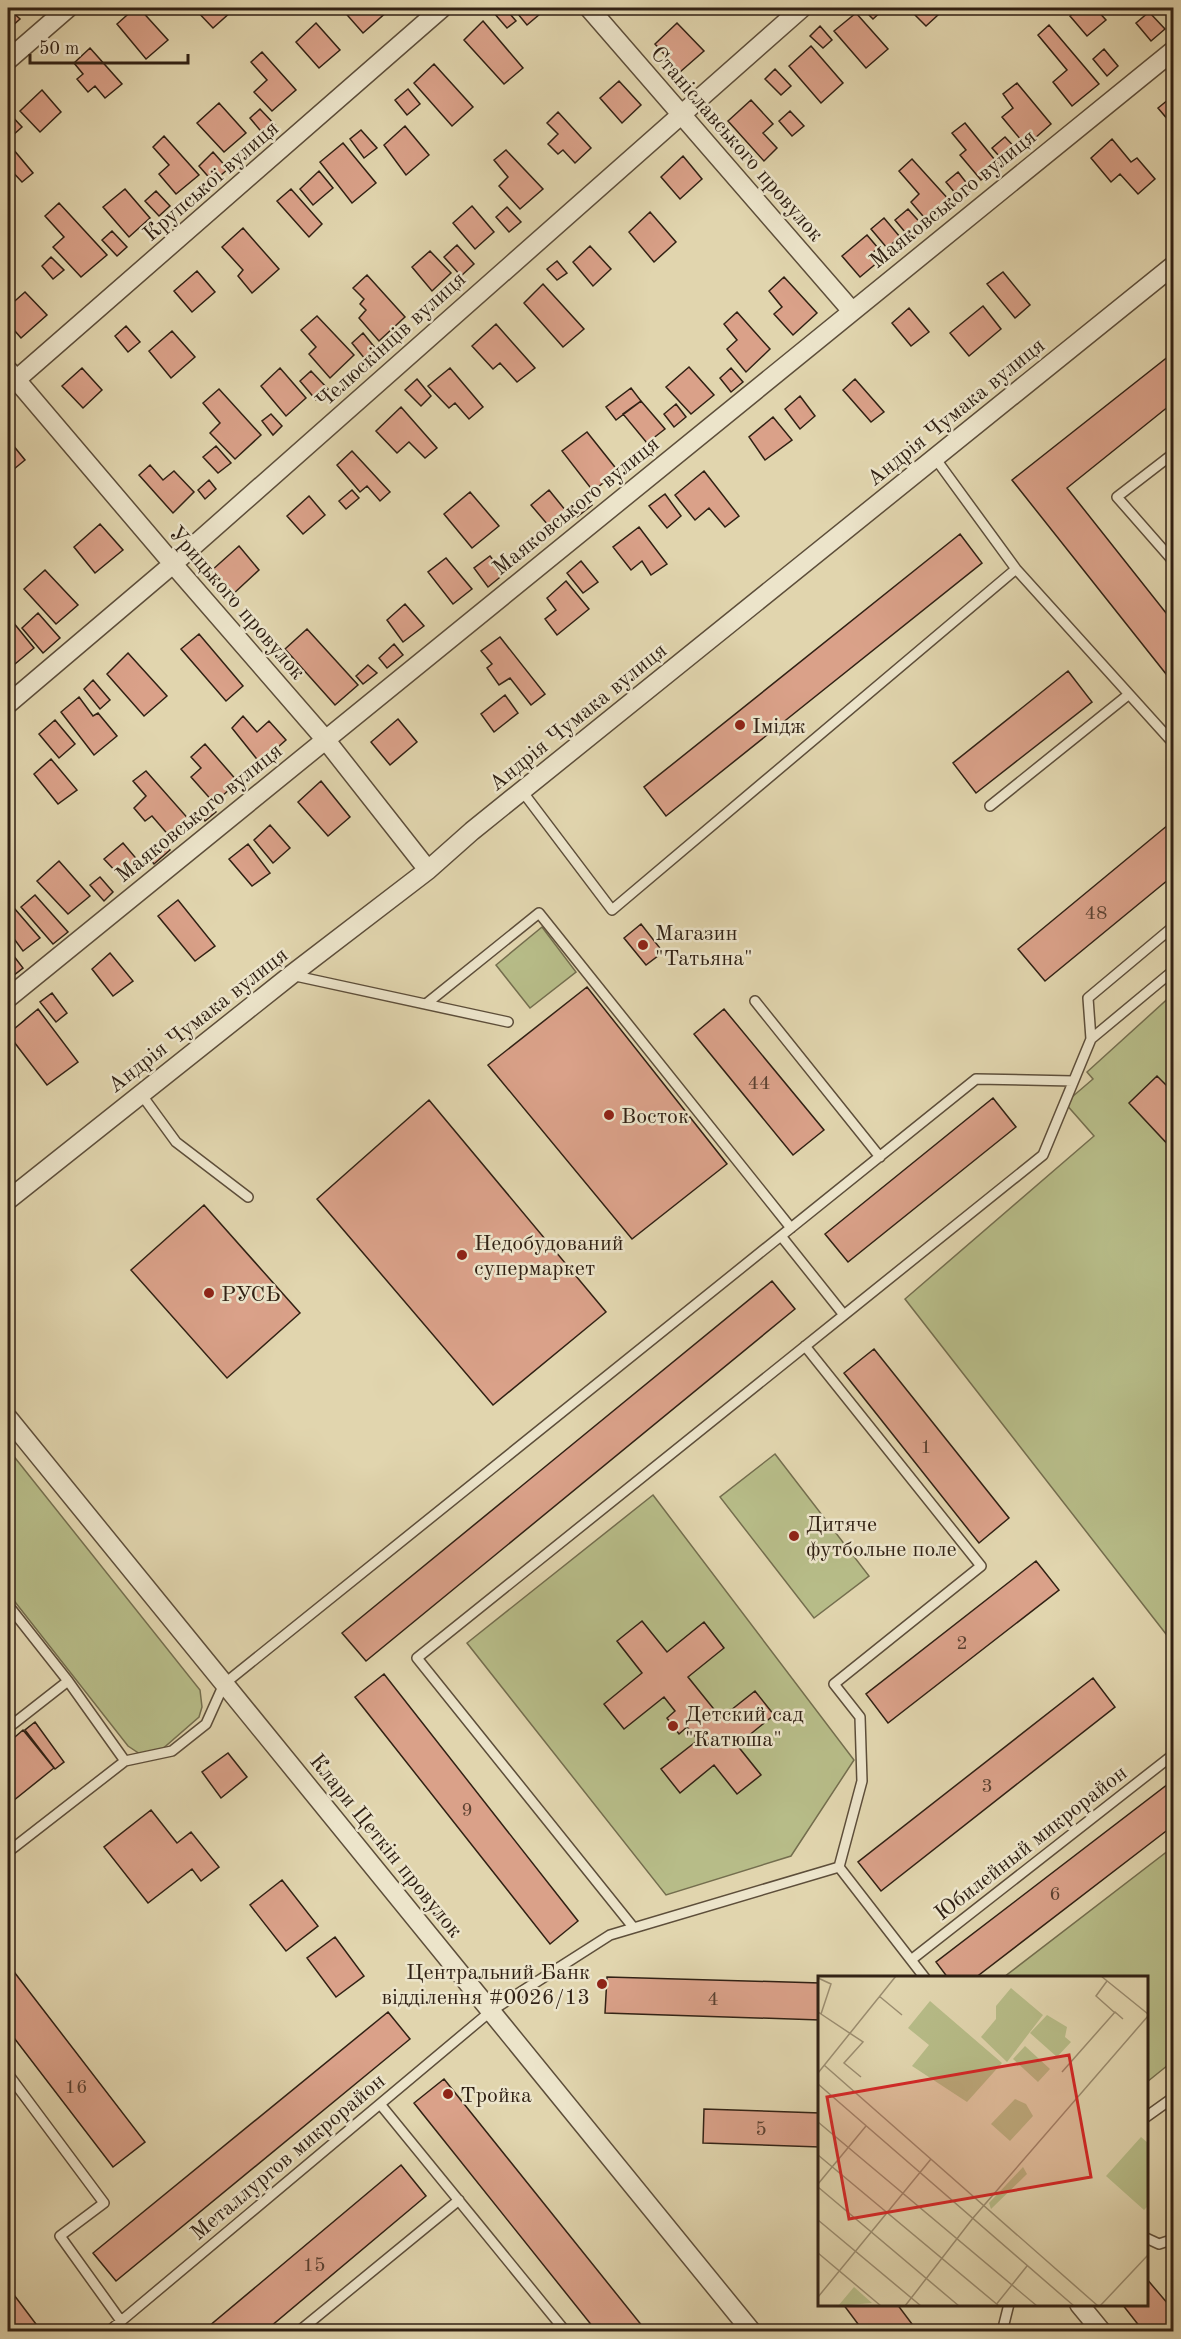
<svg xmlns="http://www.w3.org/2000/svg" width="1181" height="2339" viewBox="0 0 1181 2339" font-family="'Old Standard TT',serif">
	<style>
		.green { fill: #b7bc88; stroke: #746e4e; stroke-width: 1.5 }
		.building { fill: #daa189; stroke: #312114; stroke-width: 1.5 }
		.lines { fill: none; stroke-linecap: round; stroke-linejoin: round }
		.service-casing { stroke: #5d4e3a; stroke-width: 12 }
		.minor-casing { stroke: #5d4e3a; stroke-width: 21 }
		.service { stroke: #ece4ca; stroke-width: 9 }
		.minor { stroke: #ece4ca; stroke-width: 18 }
		.poi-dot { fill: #8f2418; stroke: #ece4ca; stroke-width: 2 }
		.labels { text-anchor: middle; stroke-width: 5; stroke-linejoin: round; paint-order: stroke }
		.number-label { font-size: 20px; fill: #5b4131 }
		.street-label { font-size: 22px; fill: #312114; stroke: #ece4ca }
		.poi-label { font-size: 22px; fill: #312114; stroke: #ece4ca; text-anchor: start }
		.inset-road { fill: none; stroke: #9b8d70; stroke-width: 1.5 }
		.view { fill: #d62828; fill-opacity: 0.15; stroke: #d62828; stroke-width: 3 }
		.inset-edge { fill: none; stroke: #312114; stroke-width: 3 }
	</style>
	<rect width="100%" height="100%" fill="#e1d5ae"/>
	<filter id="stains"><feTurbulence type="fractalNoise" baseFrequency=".00333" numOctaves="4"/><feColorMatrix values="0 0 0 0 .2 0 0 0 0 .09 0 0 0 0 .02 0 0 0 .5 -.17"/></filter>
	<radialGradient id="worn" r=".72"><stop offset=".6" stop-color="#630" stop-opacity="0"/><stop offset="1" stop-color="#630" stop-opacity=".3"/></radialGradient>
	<!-- green -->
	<path class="green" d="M 542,927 L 576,972 L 530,1008 L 496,965 Z
		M 1173,994 L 1173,1643 L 905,1299 L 1094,1136 L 1065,1103 L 1093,1079 L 1087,1072 Z
		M 8,1449 L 200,1690 L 202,1707 L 199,1717 L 160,1751 L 140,1754 L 128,1746 L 8,1593 Z
		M 775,1454 L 869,1576 L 814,1618 L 720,1497 Z
		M 653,1495 L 854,1760 L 791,1856 L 666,1895 L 467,1643 Z
		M 1173,1847 L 1173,2061 L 1147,2082 L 1146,1978 L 1004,1977 Z"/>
	<!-- building -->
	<path class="building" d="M 8,8 L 20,19 L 10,28 L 8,26 Z
		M 135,8 L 139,8 L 168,40 L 146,59 L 117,24 Z
		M 194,8 L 228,8 L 232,11 L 213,28 Z
		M 341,8 L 386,8 L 389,10 L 363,33 Z
		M 500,8 L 505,8 L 516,21 L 507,28 L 494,13 Z
		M 513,8 L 547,8 L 527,25 Z
		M 862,8 L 883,8 L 884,9 L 873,19 Z
		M 908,8 L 931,8 L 938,15 L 926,26 Z
		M 1079,8 L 1095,8 L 1106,20 L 1087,36 L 1070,16 Z
		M 1149,12 L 1165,29 L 1151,41 L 1136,23 Z
		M 856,13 L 888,49 L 866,68 L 834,31 Z
		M 483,21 L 523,68 L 504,84 L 464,40 Z
		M 316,23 L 340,50 L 319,68 L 296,42 Z
		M 677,23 L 704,51 L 680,72 L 655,44 Z
		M 1049,25 L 1099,84 L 1072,106 L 1053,82 L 1067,70 L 1038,35 Z
		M 820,26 L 832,40 L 823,48 L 810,36 Z
		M 811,46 L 843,83 L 821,103 L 789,66 Z
		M 90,48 L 122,84 L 105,98 L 95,86 L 88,92 L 77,79 L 83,74 L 74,63 Z
		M 1104,49 L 1118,66 L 1107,76 L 1093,59 Z
		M 262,52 L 296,90 L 272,111 L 254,92 L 267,80 L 251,62 Z
		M 434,64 L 473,107 L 452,126 L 414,83 Z
		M 775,69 L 791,86 L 781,95 L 765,79 Z
		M 619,81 L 641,105 L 622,123 L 600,98 Z
		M 1017,83 L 1051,124 L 1026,146 L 1002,117 L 1013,108 L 1003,94 Z
		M 408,89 L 420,104 L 407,115 L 395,100 Z
		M 42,90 L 61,112 L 40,132 L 20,111 Z
		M 1174,95 L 1174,127 L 1158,108 Z
		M 751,100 L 773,124 L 763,133 L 777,148 L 764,161 L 728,121 Z
		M 219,103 L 246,133 L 224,152 L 197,123 Z
		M 260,109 L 275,125 L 264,135 L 250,118 Z
		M 790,111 L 804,126 L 792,136 L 779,121 Z
		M 8,112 L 22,127 L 11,137 L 8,133 Z
		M 558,112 L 591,148 L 575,163 L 563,150 L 558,154 L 548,144 L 558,134 L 547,123 Z
		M 965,123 L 999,165 L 981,180 L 960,155 L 966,150 L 952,133 Z
		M 405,126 L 429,155 L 406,175 L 384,145 Z
		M 361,130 L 377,148 L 364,158 L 350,139 Z
		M 164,136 L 199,175 L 176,194 L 159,174 L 169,165 L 153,147 Z
		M 1005,137 L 1020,153 L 1006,164 L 992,148 Z
		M 1112,139 L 1131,162 L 1137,158 L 1155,179 L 1138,194 L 1120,174 L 1111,182 L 1091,158 Z
		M 8,143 L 33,173 L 22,182 L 8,167 Z
		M 343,143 L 376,183 L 352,203 L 320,162 Z
		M 506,150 L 543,189 L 520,209 L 499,186 L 508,177 L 494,160 Z
		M 213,152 L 228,169 L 213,182 L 199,166 Z
		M 683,156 L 702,179 L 680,199 L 661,177 Z
		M 912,159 L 950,201 L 928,222 L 911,202 L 919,194 L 899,171 Z
		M 319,171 L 333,188 L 313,205 L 300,189 Z
		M 958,172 L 972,190 L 960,199 L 946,182 Z
		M 125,189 L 150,218 L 129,237 L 103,207 Z
		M 291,189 L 322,224 L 309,237 L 277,201 Z
		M 156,191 L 170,206 L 159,216 L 145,201 Z
		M 59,203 L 107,255 L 81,277 L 53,247 L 64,237 L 45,216 Z
		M 472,206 L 494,232 L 475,249 L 453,223 Z
		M 507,207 L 521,222 L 509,232 L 496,217 Z
		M 908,209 L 924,227 L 910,238 L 895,220 Z
		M 650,212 L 676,242 L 654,262 L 629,232 Z
		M 884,218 L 900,237 L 887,248 L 871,229 Z
		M 243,228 L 279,269 L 252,293 L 238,276 L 243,270 L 222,247 Z
		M 112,231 L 127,247 L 117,256 L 102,240 Z
		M 867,235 L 878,248 L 871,254 L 878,262 L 860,277 L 842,256 Z
		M 457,245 L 474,264 L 461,276 L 444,257 Z
		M 590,246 L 611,269 L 593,286 L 573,262 Z
		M 430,251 L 451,273 L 432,291 L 412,267 Z
		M 51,257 L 64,270 L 53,279 L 42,266 Z
		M 557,261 L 567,273 L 557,280 L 547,269 Z
		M 197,271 L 215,292 L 192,312 L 174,291 Z
		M 1003,272 L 1030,305 L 1015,318 L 987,284 Z
		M 367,275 L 405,317 L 379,341 L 359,318 L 366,310 L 360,304 L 364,299 L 353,288 Z
		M 784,277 L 817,313 L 793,335 L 774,314 L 782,307 L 769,291 Z
		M 543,284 L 584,329 L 563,347 L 524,303 Z
		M 25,292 L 47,315 L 21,338 L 8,323 L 8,307 Z
		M 983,306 L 1001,329 L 969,356 L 950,333 Z
		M 909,308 L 929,332 L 911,346 L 892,323 Z
		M 737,312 L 770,349 L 746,372 L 727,349 L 737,340 L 724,324 Z
		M 317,316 L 354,355 L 330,378 L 309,354 L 316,347 L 301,330 Z
		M 496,324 L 535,368 L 517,382 L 500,363 L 493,369 L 472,346 Z
		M 126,326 L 140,342 L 128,352 L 115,336 Z
		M 172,331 L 195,357 L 171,378 L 149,351 Z
		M 363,333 L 376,349 L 365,359 L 352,343 Z
		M 1174,352 L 1174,402 L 1067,488 L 1174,623 L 1174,684 L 1012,480 Z
		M 689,367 L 714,395 L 691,414 L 666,387 Z
		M 82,368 L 102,390 L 83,408 L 62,386 Z
		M 280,368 L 306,398 L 286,416 L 261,386 Z
		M 450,368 L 483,407 L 469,419 L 455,403 L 449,408 L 428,386 Z
		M 731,368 L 743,382 L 731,392 L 720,378 Z
		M 311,371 L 328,389 L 316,400 L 300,381 Z
		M 417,379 L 431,396 L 421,406 L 405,390 Z
		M 855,379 L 884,412 L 871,422 L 843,390 Z
		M 631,388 L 641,401 L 616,420 L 606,407 Z
		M 219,389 L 261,435 L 235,459 L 210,433 L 220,423 L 203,403 Z
		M 800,396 L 815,416 L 800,429 L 785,409 Z
		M 641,401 L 665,429 L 647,443 L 623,414 Z
		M 676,404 L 686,417 L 674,427 L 664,414 Z
		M 401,407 L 437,448 L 425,458 L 409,442 L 397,453 L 376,431 Z
		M 271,414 L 282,426 L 273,435 L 262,421 Z
		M 773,417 L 792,440 L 765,460 L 749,437 Z
		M 587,432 L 618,471 L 593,491 L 562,451 Z
		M 8,439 L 25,460 L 8,474 Z
		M 216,446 L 231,463 L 218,473 L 203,457 Z
		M 352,451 L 390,492 L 380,501 L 367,486 L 360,492 L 337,465 Z
		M 150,465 L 163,480 L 174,471 L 194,492 L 173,513 L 139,475 Z
		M 704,471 L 739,516 L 725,527 L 709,508 L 695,520 L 675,495 Z
		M 209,480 L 216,489 L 205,499 L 198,490 Z
		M 352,490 L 359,498 L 346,509 L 339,501 Z
		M 549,490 L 566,511 L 548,525 L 531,505 Z
		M 470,492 L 499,526 L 472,548 L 444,514 Z
		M 584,494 L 592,505 L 577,517 L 569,507 Z
		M 665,494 L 681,516 L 667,528 L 649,506 Z
		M 309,496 L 325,515 L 303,534 L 287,516 Z
		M 100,524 L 123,550 L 95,573 L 74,547 Z
		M 639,527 L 667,564 L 651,575 L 642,561 L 631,570 L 613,547 Z
		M 960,534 L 982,563 L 666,816 L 644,787 Z
		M 239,546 L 259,570 L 231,596 L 211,571 Z
		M 490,556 L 504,574 L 488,587 L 474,568 Z
		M 446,558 L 472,589 L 453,604 L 428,572 Z
		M 581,561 L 598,582 L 583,593 L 567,573 Z
		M 45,570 L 78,605 L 56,624 L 24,589 Z
		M 566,581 L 589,609 L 557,635 L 545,619 L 556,610 L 547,598 Z
		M 405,604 L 424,626 L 403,642 L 387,620 Z
		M 38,613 L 60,638 L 43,653 L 22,628 Z
		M 8,616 L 34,648 L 15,664 L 8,655 Z
		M 307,629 L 358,685 L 335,705 L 285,649 Z
		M 199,634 L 243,686 L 226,701 L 181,649 Z
		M 500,637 L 545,694 L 531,705 L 510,678 L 499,685 L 487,668 L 492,664 L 481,651 Z
		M 394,644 L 403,655 L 387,668 L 379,658 Z
		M 128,653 L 167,696 L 144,716 L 107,674 Z
		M 368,665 L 377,673 L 363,684 L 356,676 Z
		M 1068,671 L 1092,702 L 976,793 L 953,763 Z
		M 93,680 L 110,700 L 100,709 L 84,689 Z
		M 505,695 L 518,713 L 494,732 L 481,714 Z
		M 79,697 L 93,716 L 98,713 L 117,736 L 94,755 L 61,712 Z
		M 243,716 L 257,732 L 269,721 L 286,740 L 260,763 L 232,728 Z
		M 398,719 L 417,742 L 390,765 L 371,742 Z
		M 55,720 L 75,744 L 59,758 L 39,734 Z
		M 205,744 L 238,782 L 214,803 L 191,777 L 201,768 L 191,757 Z
		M 51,759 L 77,790 L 58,804 L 34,774 Z
		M 146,771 L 192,823 L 171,838 L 152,816 L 145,821 L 134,808 L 146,796 L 133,781 Z
		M 321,781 L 350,817 L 328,836 L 298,802 Z
		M 209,804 L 216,812 L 205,821 L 198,812 Z
		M 1174,820 L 1174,875 L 1045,981 L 1018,949 Z
		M 270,825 L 290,848 L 273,863 L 254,840 Z
		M 162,841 L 170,850 L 154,864 L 147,855 Z
		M 123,843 L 140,863 L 121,877 L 104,859 Z
		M 248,844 L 270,873 L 252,886 L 229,859 Z
		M 59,861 L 90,896 L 68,914 L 37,881 Z
		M 100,877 L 113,892 L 104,901 L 90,885 Z
		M 35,895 L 68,932 L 53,944 L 21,907 Z
		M 178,900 L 215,946 L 195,961 L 158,916 Z
		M 8,901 L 40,938 L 23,951 L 15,940 L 8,945 Z
		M 641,924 L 663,952 L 646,965 L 624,938 Z
		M 110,953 L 133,981 L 113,996 L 92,969 Z
		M 13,955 L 23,968 L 9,979 L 8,959 Z
		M 587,987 L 727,1164 L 632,1239 L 488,1065 Z
		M 52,993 L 67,1013 L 56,1022 L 40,1002 Z
		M 38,1009 L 78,1062 L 47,1085 L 8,1034 Z
		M 724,1009 L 824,1130 L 793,1155 L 694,1034 Z
		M 1157,1076 L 1174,1093 L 1174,1151 L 1129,1103 Z
		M 993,1098 L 1016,1127 L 848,1262 L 825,1234 Z
		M 429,1100 L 606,1312 L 493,1405 L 317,1199 Z
		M 204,1205 L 300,1313 L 227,1378 L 131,1270 Z
		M 772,1281 L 795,1309 L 366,1661 L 342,1633 Z
		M 874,1349 L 1009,1518 L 979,1543 L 844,1373 Z
		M 1036,1561 L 1059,1590 L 888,1723 L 866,1694 Z
		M 642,1621 L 667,1652 L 704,1622 L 724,1648 L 688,1677 L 721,1718 L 755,1691 L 774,1715 L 737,1745 L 761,1775 L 737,1794 L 714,1765 L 680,1793 L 661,1769 L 698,1740 L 687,1727 L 679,1734 L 667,1718 L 675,1711 L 664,1697 L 624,1729 L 604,1704 L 642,1673 L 617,1641 Z
		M 384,1674 L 578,1921 L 550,1944 L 355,1697 Z
		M 1093,1678 L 1115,1707 L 881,1891 L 858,1862 Z
		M 35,1722 L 64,1762 L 55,1769 L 25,1730 Z
		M 23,1730 L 54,1768 L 8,1805 L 8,1743 Z
		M 228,1753 L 247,1777 L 221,1798 L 202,1772 Z
		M 1172,1781 L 1174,1825 L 975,1978 L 948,1978 L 936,1962 Z
		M 151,1810 L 177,1843 L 191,1832 L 219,1867 L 201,1881 L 192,1869 L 148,1903 L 104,1847 Z
		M 282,1880 L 318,1926 L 286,1951 L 250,1905 Z
		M 335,1937 L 364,1976 L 336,1997 L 307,1958 Z
		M 8,1964 L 145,2142 L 113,2167 L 8,2030 Z
		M 607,1977 L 820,1983 L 820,2020 L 605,2013 Z
		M 388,2012 L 410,2039 L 116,2281 L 93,2253 Z
		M 444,2079 L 647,2332 L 597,2332 L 414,2103 Z
		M 704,2109 L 820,2113 L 820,2147 L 703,2143 Z
		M 401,2165 L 426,2196 L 264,2332 L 202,2332 Z
		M 1146,2278 L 1174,2311 L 1174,2332 L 1144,2332 L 1122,2304 L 1146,2304 Z
		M 8,2287 L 42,2332 L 8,2332 Z
		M 843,2304 L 897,2304 L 918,2332 L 864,2332 Z"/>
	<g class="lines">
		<defs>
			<path id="service" d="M 1174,453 L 1117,497 L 1174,562
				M 935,458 L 1016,569 L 1174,744
				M 522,791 L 612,910 L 1016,569
				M 990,806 L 1128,695
				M 291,975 L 508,1022
				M 755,1001 L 880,1157
				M 426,1004 L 539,913 L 791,1228
				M 1091,1039 L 1174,970
				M 141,1094 L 176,1142 L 248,1197
				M 781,1236 L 844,1315 L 1043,1155 L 1091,1039 L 1088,998 L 1174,926
				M 8,1605 L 68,1681 L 125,1761
				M 8,1728 L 68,1681
				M 8,1852 L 125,1761 L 172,1751 L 206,1724 L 224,1684 L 976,1079 L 1073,1081
				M 839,1867 L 925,1978
				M 633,1927 L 417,1658 L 844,1315
				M 911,1960 L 1174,1754
				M 8,2074 L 104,2203 L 60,2236 L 121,2321
				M 380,2104 L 566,2332
				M 1146,2117 L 1174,2097
				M 1146,2238 L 1159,2244 L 1174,2239
				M 108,2332 L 491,2011 L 610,1935 L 839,1867 L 862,1781 L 860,1717 L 834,1684 L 981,1566 L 805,1346
				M 298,2332 L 459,2200
				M 1002,2332 L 1009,2304"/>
			<path id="minor" d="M 589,8 L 851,310
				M 8,60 L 68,8
				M 8,370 L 173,564 L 325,739 L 428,870
				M 9,386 L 442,8
				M 8,704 L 173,564 L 802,8
				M 8,998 L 1174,50
				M 8,1200 L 291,975 L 428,870 L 472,831 L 1174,265
				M 8,1418 L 752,2332
				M 1079,2304 L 1102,2332"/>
		</defs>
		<!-- service casing -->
		<use href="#service" class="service-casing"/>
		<!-- minor casing -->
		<use href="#minor" class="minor-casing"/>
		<!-- service -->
		<use href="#service" class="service"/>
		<!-- minor -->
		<use href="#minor" class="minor"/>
	</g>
	<!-- markers -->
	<g class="poi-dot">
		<circle cx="740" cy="725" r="6"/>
		<circle cx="643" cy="945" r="6"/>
		<circle cx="609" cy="1115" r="6"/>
		<circle cx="462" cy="1255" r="6"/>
		<circle cx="209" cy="1293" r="6"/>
		<circle cx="794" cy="1536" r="6"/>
		<circle cx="673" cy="1726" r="6"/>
		<circle cx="602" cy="1984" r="6"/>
		<circle cx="448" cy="2094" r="6"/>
	</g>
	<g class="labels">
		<!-- number labels -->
		<g class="number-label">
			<text x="1096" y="919">48</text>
			<text x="759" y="1089">44</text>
			<text x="926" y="1453">1</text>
			<text x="962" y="1649">2</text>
			<text x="987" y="1792">3</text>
			<text x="467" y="1816">9</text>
			<text x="1055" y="1900">6</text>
			<text x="713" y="2005">4</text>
			<text x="76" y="2093">16</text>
			<text x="761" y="2135">5</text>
			<text x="314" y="2271">15</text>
		</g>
		<!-- street labels -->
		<g class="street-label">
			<text transform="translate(738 143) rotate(49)" y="8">Станіславського провулок</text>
			<text transform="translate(210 180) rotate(-41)" y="8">Крупської вулиця</text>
			<text transform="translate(952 198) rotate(-39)" y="8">Маяковського вулиця</text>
			<text transform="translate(390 339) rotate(-42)" y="8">Челюскінців вулиця</text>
			<text transform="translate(955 411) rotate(-39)" y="8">Андрія Чумака вулиця</text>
			<text transform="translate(575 505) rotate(-39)" y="8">Маяковського вулиця</text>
			<text transform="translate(238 602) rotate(49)" y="8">Урицького провулок</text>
			<text transform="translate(577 716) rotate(-39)" y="8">Андрія Чумака вулиця</text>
			<text transform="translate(198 812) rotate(-39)" y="8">Маяковського вулиця</text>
			<text transform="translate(197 1019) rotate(-38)" y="8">Андрія Чумака вулиця</text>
			<text transform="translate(1030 1842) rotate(-38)" y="8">Юбилейный микрорайон</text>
			<text transform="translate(387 1845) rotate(51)" y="8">Клари Цеткін провулок</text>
			<text transform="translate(287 2156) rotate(-40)" y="8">Металлургов микрорайон</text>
		</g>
		<!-- poi labels -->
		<g class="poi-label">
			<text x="752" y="733">Імідж</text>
			<text x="655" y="940">Магазин<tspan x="655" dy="25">"Татьяна"</tspan></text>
			<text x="621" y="1123">Восток</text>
			<text x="474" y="1250">Недобудований<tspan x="474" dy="25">супермаркет</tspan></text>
			<text x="221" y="1301">РУСЬ</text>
			<text x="806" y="1531">Дитяче<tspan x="806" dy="25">футбольне поле</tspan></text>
			<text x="685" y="1721">Детский сад<tspan x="685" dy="25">"Катюша"</tspan></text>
			<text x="590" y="1979" text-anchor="end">Центральний Банк<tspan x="590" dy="25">відділення #0026/13</tspan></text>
			<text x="460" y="2102">Тройка</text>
		</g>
	</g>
	<!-- overview -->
	<g transform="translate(818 1976)">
		<rect width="330" height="330" fill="#e1d5ae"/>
		<path d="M 193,12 L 225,39 L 189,86 L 163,61 L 178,43 L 178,30 ZM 112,25 L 184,87 L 149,126 L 94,90 L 111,69 L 90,52 ZM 229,39 L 249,51 L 247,61 L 253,66 L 239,81 L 212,57 ZM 207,70 L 232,93 L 220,106 L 195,83 ZM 197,123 L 208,128 L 215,140 L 192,165 L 173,148 ZM 323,161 L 330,167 L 330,230 L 326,234 L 288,200 ZM 205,191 L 209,198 L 173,233 L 171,227 ZM 36,311 L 54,327 L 20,330 Z" fill="#b7bc88"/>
		<path class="inset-road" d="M 283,0 L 330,38M 0,2 L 13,8 L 3,38M 289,5 L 278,20 L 296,36M 61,20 L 84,39M 0,36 L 45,66 L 26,87 L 43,101M 6,89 L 280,330M 244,96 L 297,36 L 305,43M 0,97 L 78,0M 0,108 L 256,330M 0,146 L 219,330M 0,179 L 181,330M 0,208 L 48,150M 0,211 L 141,330M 0,244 L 103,330M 0,277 L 63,330M 0,321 L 113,183M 87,330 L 155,242 L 330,40M 177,330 L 209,290M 282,330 L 330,279"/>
		<path class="view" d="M 251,79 L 273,201 L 31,243 L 9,121 Z"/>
		<rect width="330" height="330" class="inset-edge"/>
	</g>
	<!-- margin -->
	<rect width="1181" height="2339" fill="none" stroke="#e1d5ae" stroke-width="30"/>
	<rect x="9" y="9" width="1163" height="2321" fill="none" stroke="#312114" stroke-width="3"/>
	<rect x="15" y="15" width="1151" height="2309" fill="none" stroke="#312114" stroke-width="1.5"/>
	<!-- scale -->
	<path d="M30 54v9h158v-9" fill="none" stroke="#312114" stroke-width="3"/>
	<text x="39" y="54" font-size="18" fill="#312114" stroke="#ece4ca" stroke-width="4.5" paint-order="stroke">50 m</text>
	<rect width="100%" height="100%" filter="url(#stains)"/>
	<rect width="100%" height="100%" fill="url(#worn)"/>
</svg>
